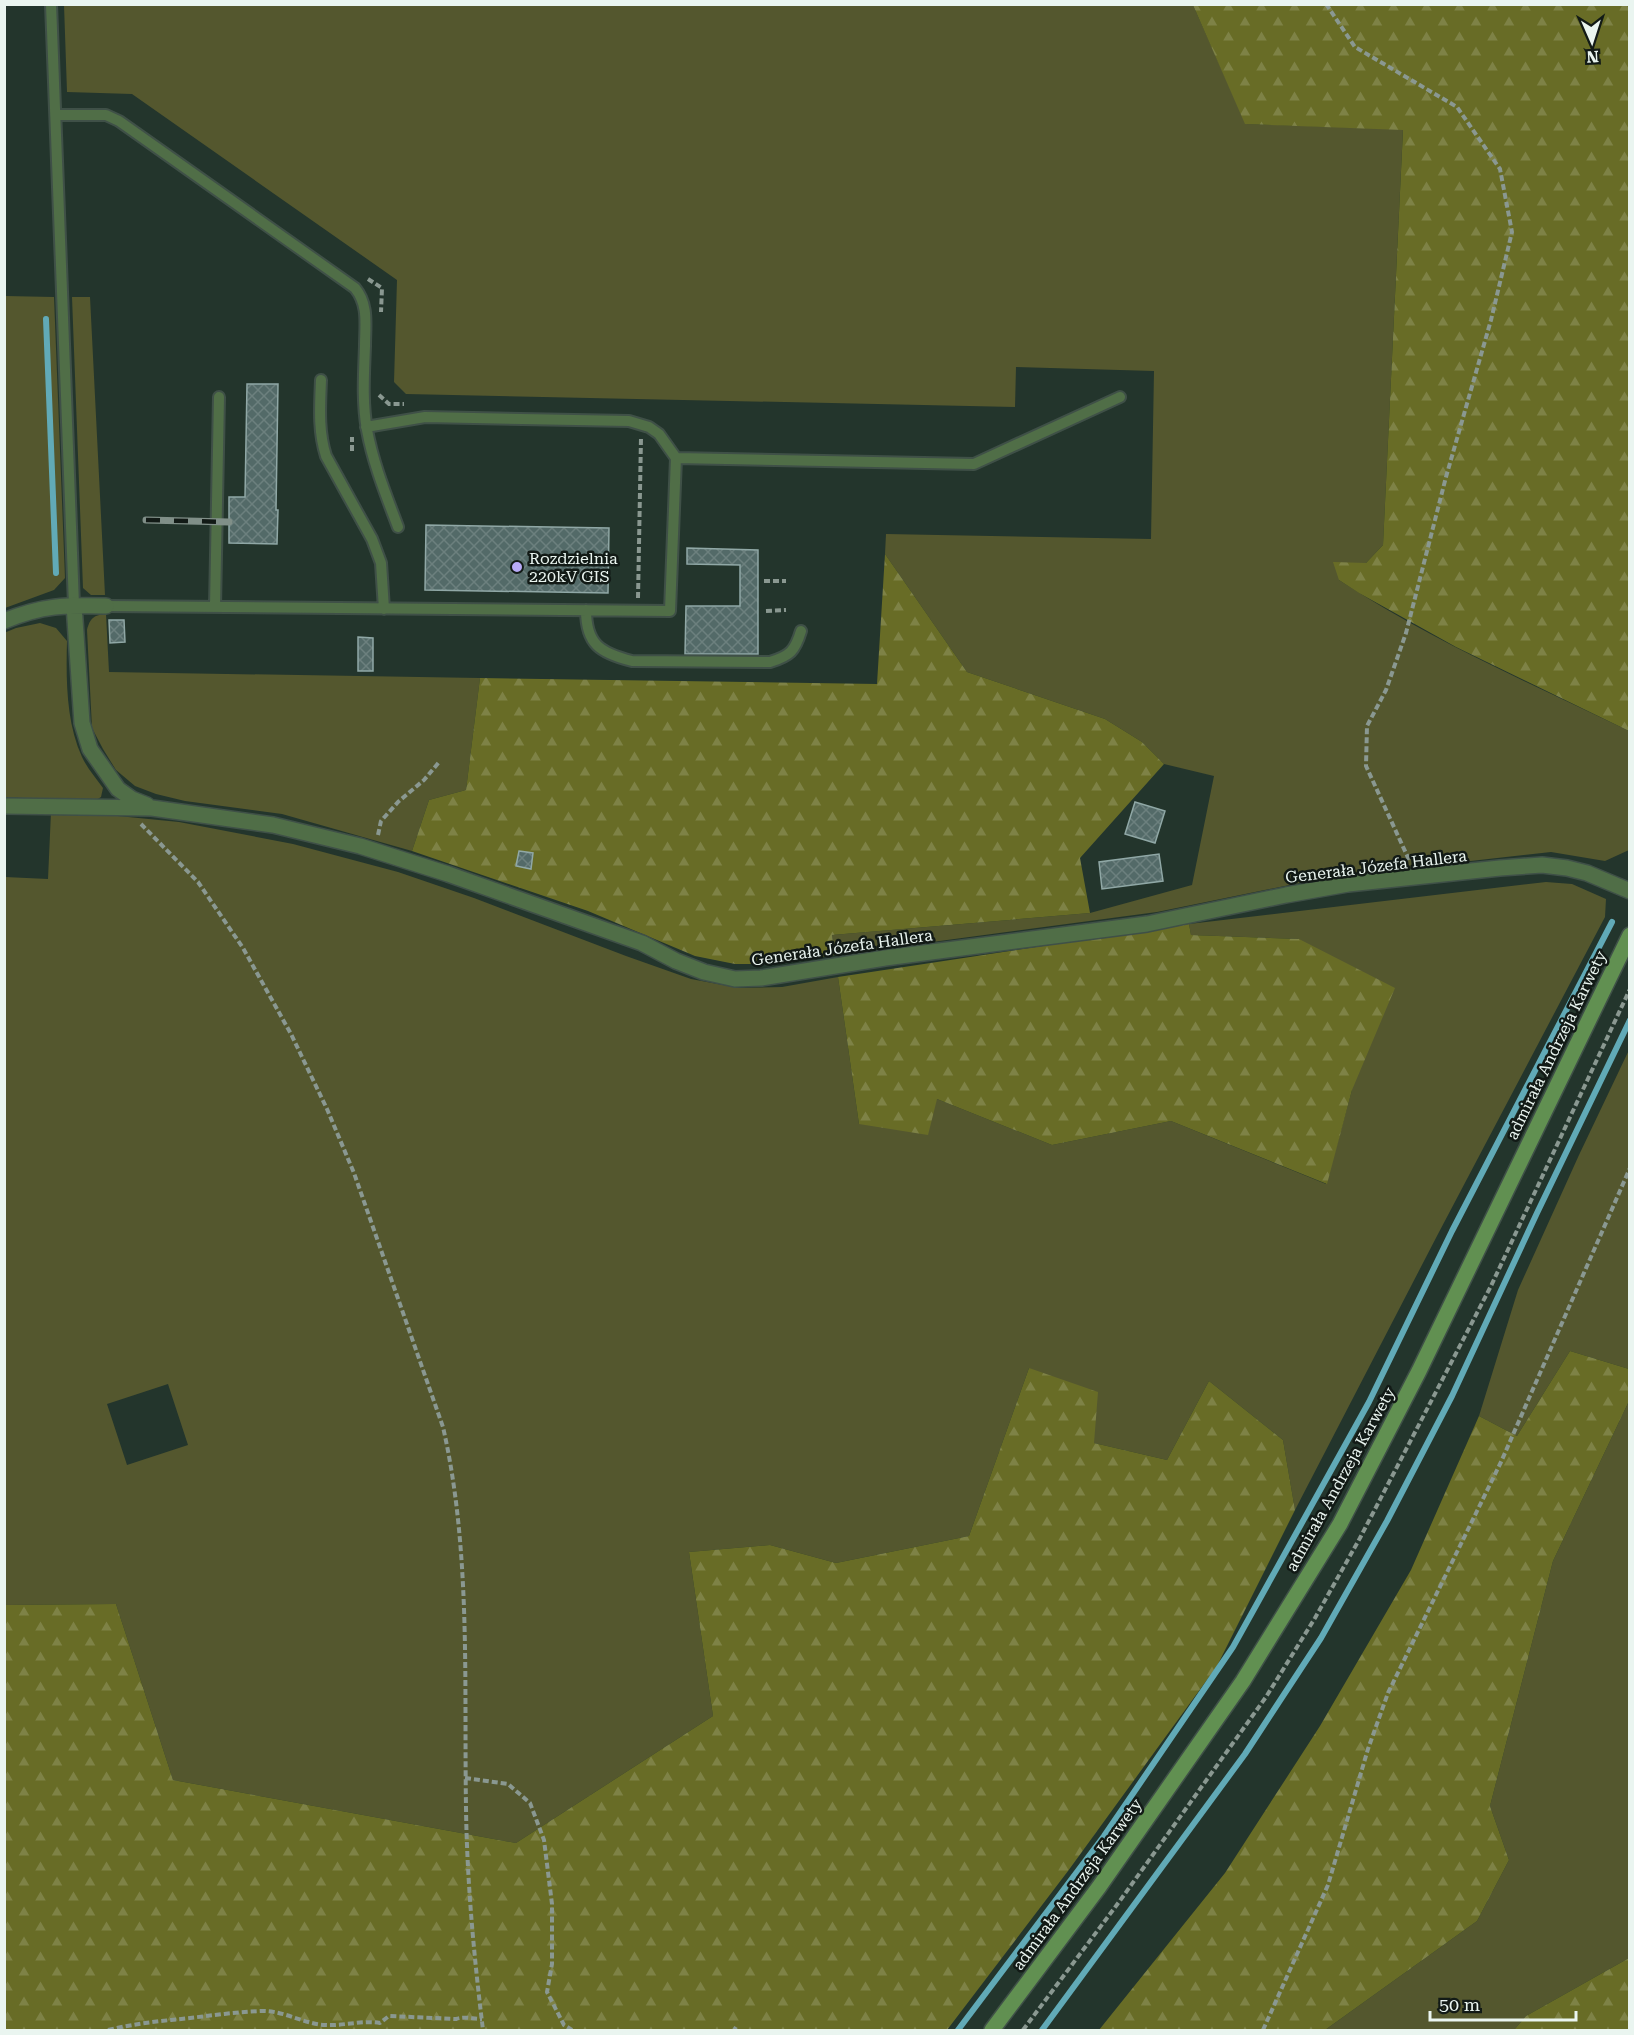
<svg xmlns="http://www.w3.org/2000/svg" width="1634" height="2035" viewBox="0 0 1634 2035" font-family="'Roboto Serif',serif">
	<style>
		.grass { fill: #54572e; fill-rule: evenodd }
		.forest { fill: url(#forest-firs) }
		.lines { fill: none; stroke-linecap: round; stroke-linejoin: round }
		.stream { stroke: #61aab7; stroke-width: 6 }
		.building { fill: url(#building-cross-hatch); stroke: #90a8a6; stroke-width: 1.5 }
		.service-casing { stroke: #3f5047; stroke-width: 14 }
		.minor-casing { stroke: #3f5047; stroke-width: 18 }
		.secondary-casing { stroke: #3f5047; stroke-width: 18 }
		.path { stroke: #8a9891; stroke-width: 4; stroke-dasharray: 6 3; stroke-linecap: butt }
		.service { stroke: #506e47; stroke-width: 10 }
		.minor { stroke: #506e47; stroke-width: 15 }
		.secondary { stroke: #619051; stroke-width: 15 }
		.rail-casing { stroke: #808f88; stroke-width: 7 }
		.rail { stroke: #121a16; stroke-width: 4.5; stroke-dasharray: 14; stroke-linecap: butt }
		.poi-dot { fill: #b8abf7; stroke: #121a16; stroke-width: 2 }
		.labels { text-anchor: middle; stroke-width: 5; stroke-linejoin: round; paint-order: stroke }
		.poi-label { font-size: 16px; fill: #eaf5f0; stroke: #121a16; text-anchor: start }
		.street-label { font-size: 16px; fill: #eaf5f0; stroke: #121a16 }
	</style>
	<defs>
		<pattern id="forest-firs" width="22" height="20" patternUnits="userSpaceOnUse" patternTransform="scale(1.5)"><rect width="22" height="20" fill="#686c26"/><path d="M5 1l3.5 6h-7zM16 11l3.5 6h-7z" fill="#7e8246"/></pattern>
		<pattern id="building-cross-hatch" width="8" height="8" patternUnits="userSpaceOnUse" patternTransform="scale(1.5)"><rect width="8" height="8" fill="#536a68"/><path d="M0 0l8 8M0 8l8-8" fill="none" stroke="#6c807e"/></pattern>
	</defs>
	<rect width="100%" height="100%" fill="#23352c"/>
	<!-- grass -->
	<path class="grass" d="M 64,5 L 1193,5 L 1246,124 L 1403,129 L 1383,545 L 1366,563 L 1339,580 C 1430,640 1532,684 1629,731 L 1629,850 L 1605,861 L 1551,852 L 1329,877 L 1157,912 L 835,955 L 832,935 L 1090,913 L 1192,885 L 1214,776 L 1164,764 L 1142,742 L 1105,719 L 967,672 L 885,554 L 886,534 L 1151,539 L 1154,371 L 1016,367 L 1015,407 L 406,394 L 394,382 L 397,280 L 132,94 L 67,92 Z
		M 5,296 L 54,297 L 65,578 L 54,590 L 5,608 Z
		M 72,297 L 90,297 L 105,595 L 91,595 L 83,588 Z
		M 106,614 L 109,672 L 480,678 L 466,790 L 429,800 L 412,851 L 282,814 L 185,801 L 156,794 L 135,786 L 116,770 L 103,749 L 92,728 L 87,630 C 90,618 94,615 106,614 Z
		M 40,623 L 56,628 L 67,641 C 66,679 66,722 82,757 C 87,768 96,778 103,788 L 101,797 L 93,802 L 5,797 L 4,633 L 16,628 Z
		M 51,812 L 118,816 L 179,822 L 293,844 L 398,872 L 474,898 L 626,956 L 691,979 L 739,988 L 782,987 L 838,977 L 859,1124 L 937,1099 L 1052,1145 L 1171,1121 L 1326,1184 L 1352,1090 L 1299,939 L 1191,935 L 1189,924 L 1546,882 L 1572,884 L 1606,899 L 1605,917 L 1438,1234 L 1295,1510 L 1283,1440 L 1209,1381 L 1167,1460 L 1094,1443 L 1029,1368 L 969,1536 L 836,1563 L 770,1545 L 689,1552 L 713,1716 L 516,1843 L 173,1780 L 116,1604 L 5,1605 L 5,877 L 48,879 ZM 168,1384 L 188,1445 L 127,1465 L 107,1404 Z
		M 1629,1050 L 1629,1369 L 1570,1351 L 1517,1436 L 1479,1416 L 1518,1290 L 1579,1155 Z
		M 1629,1401 L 1629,1958 L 1526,2016 L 1514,2030 L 1325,2030 L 1477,1921 L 1509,1860 L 1490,1806 L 1553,1561 Z"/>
	<!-- forest -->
	<path class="forest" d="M 1193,5 L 1629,5 L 1629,731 L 1456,647 L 1359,593 L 1339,580 L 1333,562 L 1366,563 L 1383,545 L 1403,130 L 1245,124 Z
		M 885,554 L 967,672 L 1105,719 L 1142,742 L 1164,764 L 1080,858 L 1090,913 L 832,935 L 835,955 L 774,964 L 735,964 L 695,956 L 588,911 L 412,851 L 429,800 L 466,790 L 480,678 L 877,684 Z
		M 1189,924 L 1191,935 L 1299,939 L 1395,988 L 1352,1090 L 1327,1184 L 1171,1121 L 1052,1145 L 937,1099 L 928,1135 L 859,1124 L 838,977 Z
		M 1570,1351 L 1629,1369 L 1629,1401 L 1553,1561 L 1490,1806 L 1509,1860 L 1477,1921 L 1325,2030 L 1099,2030 L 1225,1873 L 1320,1726 L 1411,1570 L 1479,1416 L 1517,1436 Z
		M 1029,1368 L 1098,1392 L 1094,1443 L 1167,1460 L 1209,1381 L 1283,1440 L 1295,1510 L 1217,1666 L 1068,1871 L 947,2030 L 5,2030 L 5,1605 L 116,1604 L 173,1780 L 516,1843 L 713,1716 L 689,1552 L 770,1545 L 836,1563 L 969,1536 Z
		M 1629,1958 L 1629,2030 L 1514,2030 L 1526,2016 Z"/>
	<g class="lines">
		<!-- stream -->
		<path class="stream" d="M 46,319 L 56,573
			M 958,2030 L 1104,1836 L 1233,1647 L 1369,1402 L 1452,1231 L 1612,922
			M 1042,2030 L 1245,1754 L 1321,1638 L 1387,1521 L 1452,1396 L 1537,1213 L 1630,1020"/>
	</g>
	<!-- building -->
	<path class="building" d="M 247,384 L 278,384 L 276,510 L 278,510 L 277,544 L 229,543 L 229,497 L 245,497 Z
		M 426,525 L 609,528 L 608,593 L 425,590 Z
		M 687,548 L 758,550 L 758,654 L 685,654 L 686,606 L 740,606 L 740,565 L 687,564 Z
		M 109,620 L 124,620 L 125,642 L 110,643 Z
		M 358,637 L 373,638 L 373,671 L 358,671 Z
		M 1135,802 L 1165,811 L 1155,843 L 1125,834 Z
		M 519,851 L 533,853 L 531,869 L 516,866 Z
		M 1159,854 L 1163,881 L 1102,889 L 1099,862 Z"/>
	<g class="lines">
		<defs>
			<path id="service" d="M 51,4 L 74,605
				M 56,115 L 106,115 L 119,121 L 355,288 C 369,305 365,325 365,346 C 364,374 362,402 367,430 C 373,463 386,495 398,527
				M 321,380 C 320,406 318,431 326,456 L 372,539 L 381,563 L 384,609
				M 676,458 L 974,464 L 1120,397
				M 106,606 L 670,611 L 676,458 L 659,434 L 649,427 L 629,421 L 425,417 L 366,427
				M 215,607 L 219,397
				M 586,610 C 586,644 600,653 632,661 L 770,662 C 790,656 795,651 801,631"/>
			<path id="minor" d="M 74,605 L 82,723 L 90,749 L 118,789 L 132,799 L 147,805
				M 4,621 C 43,605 65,605 106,606
				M 4,806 L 152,808 L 273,825 L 360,846 L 448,874 L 642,943 L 676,961 L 704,972 L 735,979 L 761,978 L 885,958 L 1147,924 L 1286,895 L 1348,884 L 1500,868 L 1542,865 L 1567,868 L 1587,873 L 1630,891"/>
			<path id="secondary" d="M 992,2030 L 1099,1887 L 1243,1681 L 1340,1524 L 1419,1371 L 1630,935"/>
		</defs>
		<!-- service casing -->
		<use href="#service" class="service-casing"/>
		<!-- minor casing -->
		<use href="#minor" class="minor-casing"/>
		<!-- secondary casing -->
		<use href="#secondary" class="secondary-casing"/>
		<!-- path -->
		<path class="path" d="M 1326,4 L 1355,47 L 1457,107 L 1500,169 L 1512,232 L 1491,320 L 1446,477 L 1406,633 L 1386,690 L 1367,726 L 1366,766 L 1410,862
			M 368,279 L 382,288 L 381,312
			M 379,395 L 389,404 L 404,404
			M 352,451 L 352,437
			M 764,581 L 786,581
			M 638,598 L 641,438
			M 766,611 L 786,610
			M 141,824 L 198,882 L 243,948 L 291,1034 L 327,1109 L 354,1173 L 443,1427 C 471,1550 464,1682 466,1808 C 467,1882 474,1957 483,2030
			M 378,835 L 381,821 L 398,802 L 424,780 L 440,761
			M 465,1778 L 508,1784 L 530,1803 L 544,1840 L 552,1904 L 552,1964 L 547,1992 L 564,2025 L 572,2030
			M 108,2030 C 129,2025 150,2022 171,2020 C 202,2017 232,2012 263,2011 C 285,2011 304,2024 325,2025 C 344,2026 362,2020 380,2023 L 389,2016 L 456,2019 C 465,2016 472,2019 482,2019
			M 734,2030 L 736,2027
			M 1023,2030 L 1119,1902 L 1266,1697 L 1315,1618 L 1360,1538 L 1491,1286 L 1630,989
			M 1263,2030 L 1328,1885 L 1368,1749 L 1388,1693 L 1501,1462 L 1630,1168"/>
		<!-- service -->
		<use href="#service" class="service"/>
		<!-- minor -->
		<use href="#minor" class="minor"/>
		<!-- secondary -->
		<use href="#secondary" class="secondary"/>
		<defs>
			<path id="rail" d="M 146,520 L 229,522"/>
		</defs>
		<!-- rail casing -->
		<use href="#rail" class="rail-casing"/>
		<!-- rail -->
		<use href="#rail" class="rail"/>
	</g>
	<!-- markers -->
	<circle class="poi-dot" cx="517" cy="567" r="6"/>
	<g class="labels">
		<!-- poi labels -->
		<g class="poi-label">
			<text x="529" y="564">Rozdzielnia<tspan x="529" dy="18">220kV GIS</tspan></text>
		</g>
		<!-- street labels -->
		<g class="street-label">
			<text transform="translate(1376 866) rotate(-7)" y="6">Generała Józefa Hallera</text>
			<text transform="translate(842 947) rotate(-8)" y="6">Generała Józefa Hallera</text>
			<text transform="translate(1556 1045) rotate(-64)" y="6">admirała Andrzeja Karwety</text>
			<text transform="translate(1340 1479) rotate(-61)" y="6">admirała Andrzeja Karwety</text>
			<text transform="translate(1077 1884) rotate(-54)" y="6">admirała Andrzeja Karwety</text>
		</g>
	</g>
	<!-- border -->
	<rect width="1634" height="2035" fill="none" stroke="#eaf5f0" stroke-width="12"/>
	<!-- north arrow -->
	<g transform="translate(1592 42) rotate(177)" stroke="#121a16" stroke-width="4.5" paint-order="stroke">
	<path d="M0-4.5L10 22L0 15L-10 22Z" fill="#eaf5f0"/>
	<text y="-9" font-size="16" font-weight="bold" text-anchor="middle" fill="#eaf5f0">N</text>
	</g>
	<!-- scale -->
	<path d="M1430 2011v9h146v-9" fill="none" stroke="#eaf5f0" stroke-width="3"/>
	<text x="1439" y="2011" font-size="18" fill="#eaf5f0" stroke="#121a16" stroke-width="4.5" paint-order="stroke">50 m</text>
</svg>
